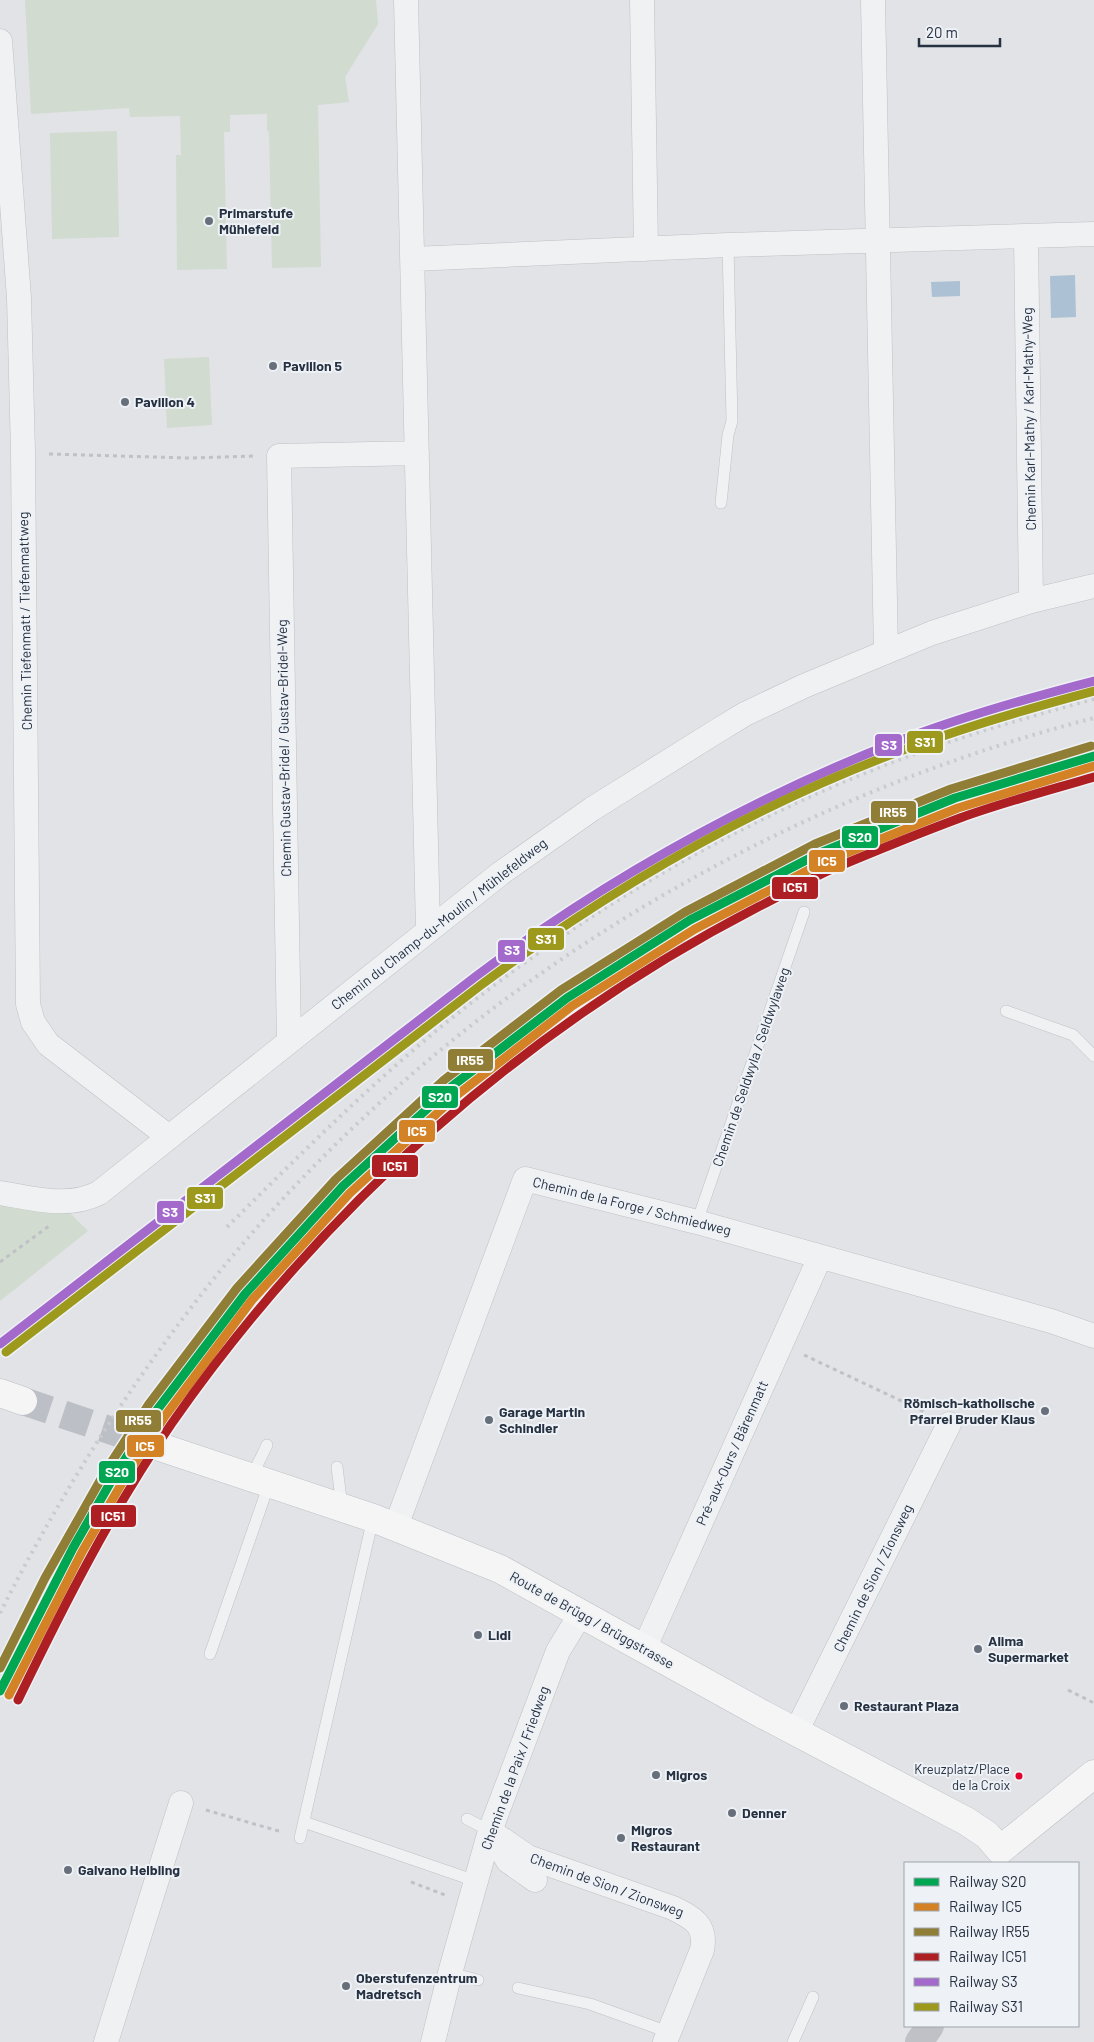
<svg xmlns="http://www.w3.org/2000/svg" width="1094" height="2042" viewBox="0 0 1094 2042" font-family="Barlow,sans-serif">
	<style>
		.green { fill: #d1dbd0 }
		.water { fill: #acc1d4 }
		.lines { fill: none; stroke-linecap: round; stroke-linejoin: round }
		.primary-tunnel { stroke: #bcbfc5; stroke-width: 28; stroke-dasharray: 28 14; stroke-linecap: butt }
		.lane-casing { stroke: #bfc1c4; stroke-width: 12 }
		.street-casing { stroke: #bfc1c4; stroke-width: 25 }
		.primary-casing { stroke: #bcc0c4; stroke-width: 29 }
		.path { stroke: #bfc1c6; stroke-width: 3; stroke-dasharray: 4 4; stroke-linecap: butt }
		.lane { stroke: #f0f1f3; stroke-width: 11 }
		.street { stroke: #f0f1f3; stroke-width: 24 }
		.secondary { stroke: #bfc1c6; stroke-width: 28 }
		.primary { stroke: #f5f5f6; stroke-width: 28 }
		.rail { stroke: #c9cbce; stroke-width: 4; stroke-dasharray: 2.5 5; stroke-linecap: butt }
		.rail-1-casing { stroke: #eef2f6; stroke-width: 12 }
		.rail-2-casing { stroke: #eef2f6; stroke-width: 12 }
		.rail-3-casing { stroke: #eef2f6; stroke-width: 12 }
		.rail-4-casing { stroke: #eef2f6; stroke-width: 12 }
		.rail-5-casing { stroke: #eef2f6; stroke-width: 12 }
		.rail-6-casing { stroke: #eef2f6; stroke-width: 12 }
		.rail-1 { stroke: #00a651; stroke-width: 9 }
		.rail-2 { stroke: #d38325; stroke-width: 9 }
		.rail-3 { stroke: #917e36; stroke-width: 9 }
		.rail-4 { stroke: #ad1f23; stroke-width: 9 }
		.rail-5 { stroke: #a369cb; stroke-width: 9 }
		.rail-6 { stroke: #9c991d; stroke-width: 9 }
		.poi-dot { fill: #676f7b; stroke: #eef2f6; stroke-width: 2 }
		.bus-dot { fill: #e4002b; stroke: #eef2f6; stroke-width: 2 }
		.labels { text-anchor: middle; stroke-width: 4; stroke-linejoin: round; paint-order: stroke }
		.bus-label { font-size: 13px; fill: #263142; stroke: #eef2f6; text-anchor: end }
		.poi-label { font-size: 14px; font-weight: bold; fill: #263142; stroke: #eef2f6; text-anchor: start }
		.street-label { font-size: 14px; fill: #263142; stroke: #eef2f6 }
		.line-badge { stroke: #eef2f6; stroke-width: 2 }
		.badge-label { font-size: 14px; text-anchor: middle; font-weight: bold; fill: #fff }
	</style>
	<rect width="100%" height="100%" fill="#e1e3e6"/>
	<!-- green -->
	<path class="green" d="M 25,0 L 376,0 L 378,24 L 345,77 L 349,102 L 318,105 L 321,267 L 272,268 L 269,132 L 267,130 L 267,114 L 230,115 L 230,132 L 224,132 L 227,269 L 177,270 L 176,155 L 181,155 L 180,116 L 130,117 L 129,108 L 31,114 Z
		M 117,131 L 119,237 L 52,239 L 50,133 Z
		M 209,357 L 212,425 L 167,428 L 164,359 Z
		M 0,1202 L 69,1212 L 88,1231 L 0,1301 Z"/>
	<!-- water -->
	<path class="water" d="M 1075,275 L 1076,317 L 1051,318 L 1050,276 Z
		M 960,281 L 960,296 L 932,297 L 931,282 Z"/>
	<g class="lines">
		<!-- primary-tunnel -->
		<path class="primary-tunnel" d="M 23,1401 L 157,1446"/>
		<defs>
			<path id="lane" d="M 721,503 L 728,435 L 732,421 L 728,245
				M 1006,1011 L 1073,1035 L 1094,1056
				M 697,1222 L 804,912
				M 337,1467 L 342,1507
				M 251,1478 L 267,1445
				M 210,1654 L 269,1484
				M 467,1819 L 490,1831
				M 304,1822 L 464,1877 L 476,1883
				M 300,1838 L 373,1518
				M 450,1973 L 478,1980
				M 518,1988 L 590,2004 L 668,2032
				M 793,2042 L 813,1997"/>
			<path id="street" d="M 406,0 L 428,929
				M 642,0 L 646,249
				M 873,0 L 886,652
				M 0,41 L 19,298 L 23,453 L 28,1004 L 33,1022 L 48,1044 L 169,1137
				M 1026,237 L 1031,601
				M 413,259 L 728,245 L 1094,234
				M 289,1041 L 279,456 L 417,453
				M 0,1193 C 33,1198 67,1209 99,1193 L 501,873 L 592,809 L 717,731 L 745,714 L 804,686 L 932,633 L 1031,601 L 1094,586
				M 396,1526 L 525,1179 L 697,1222 L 1051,1321 L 1094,1336
				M 644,1649 L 820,1257
				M 796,1732 L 949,1424
				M 490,1831 L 528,1857 L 673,1908 C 693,1918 707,1925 702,1950 L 665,2042
				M 504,1854 L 508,1861 L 535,1880
				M 106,2042 L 181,1803
				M 433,2042 L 450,1973 L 490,1831 L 558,1651 L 580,1615"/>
			<path id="primary" d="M 0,1393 L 23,1401
				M 157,1446 L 373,1518 L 500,1569 L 762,1714 L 966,1821 L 987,1835 L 1000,1850 L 1094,1774"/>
		</defs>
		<!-- lane casing -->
		<use href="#lane" class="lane-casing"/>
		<!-- street casing -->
		<use href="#street" class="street-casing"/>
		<!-- primary casing -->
		<use href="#primary" class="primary-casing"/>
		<!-- path -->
		<path class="path" d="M 49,454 L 189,458 L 255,456
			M 0,1262 L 49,1226
			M 804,1355 L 927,1413
			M 1068,1690 L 1094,1703
			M 206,1810 L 282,1832
			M 411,1882 L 445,1895"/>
		<!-- lane -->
		<use href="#lane" class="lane"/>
		<!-- street -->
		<use href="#street" class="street"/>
		<!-- secondary -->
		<path class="secondary" d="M 919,2042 L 930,2026"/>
		<!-- primary -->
		<use href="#primary" class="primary"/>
		<!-- rail -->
		<path class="rail" d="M 227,1227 C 304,1151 381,1073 467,1006 C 600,902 748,816 906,757 C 968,734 1031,716 1094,699
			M 0,1613 C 59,1497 127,1388 208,1286 C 431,1006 749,807 1094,718"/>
		<defs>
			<path id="rail-1" d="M 0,1691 L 73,1548 L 113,1478 L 157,1410 L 245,1294 L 343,1186 L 451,1087 L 567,998 L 690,920 L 820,853 L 955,798 L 1094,756"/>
			<path id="rail-2" d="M 9,1695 L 82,1552 L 122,1483 L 165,1416 L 252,1300 L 350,1193 L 457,1095 L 572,1006 L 695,929 L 824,862 L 958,808 L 1094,766"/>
			<path id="rail-3" d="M 0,1668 L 45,1578 L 105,1472 L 149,1404 L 237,1288 L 336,1179 L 444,1080 L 561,990 L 685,912 L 815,844 L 951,789 L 1091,746"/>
			<path id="rail-4" d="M 18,1700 C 64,1605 112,1510 172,1423 C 323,1207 524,1028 758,907 C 782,895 806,881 830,870 C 873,852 917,834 960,818 C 1004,802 1050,790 1094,777"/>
			<path id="rail-5" d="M 0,1344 L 475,977 C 607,879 745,801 899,741 C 963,716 1028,698 1094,681"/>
			<path id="rail-6" d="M 6,1352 L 481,985 C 612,888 753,805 906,749 C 968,726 1030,708 1094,691"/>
		</defs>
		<!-- rail-1 casing -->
		<use href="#rail-1" class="rail-1-casing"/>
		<!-- rail-2 casing -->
		<use href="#rail-2" class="rail-2-casing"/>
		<!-- rail-3 casing -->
		<use href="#rail-3" class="rail-3-casing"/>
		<!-- rail-4 casing -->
		<use href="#rail-4" class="rail-4-casing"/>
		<!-- rail-5 casing -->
		<use href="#rail-5" class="rail-5-casing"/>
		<!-- rail-6 casing -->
		<use href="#rail-6" class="rail-6-casing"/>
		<!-- rail-1 -->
		<use href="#rail-1" class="rail-1"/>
		<!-- rail-2 -->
		<use href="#rail-2" class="rail-2"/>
		<!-- rail-3 -->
		<use href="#rail-3" class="rail-3"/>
		<!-- rail-4 -->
		<use href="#rail-4" class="rail-4"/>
		<!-- rail-5 -->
		<use href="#rail-5" class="rail-5"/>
		<!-- rail-6 -->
		<use href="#rail-6" class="rail-6"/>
	</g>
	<!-- markers -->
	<g class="poi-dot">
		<circle cx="209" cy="221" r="5"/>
		<circle cx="273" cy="366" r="5"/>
		<circle cx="125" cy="402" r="5"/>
		<circle cx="1045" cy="1411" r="5"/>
		<circle cx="489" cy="1420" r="5"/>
		<circle cx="478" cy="1635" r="5"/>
		<circle cx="978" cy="1649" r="5"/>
		<circle cx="844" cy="1706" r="5"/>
		<circle cx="656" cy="1775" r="5"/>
		<circle cx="732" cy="1813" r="5"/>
		<circle cx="621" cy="1838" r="5"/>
		<circle cx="68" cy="1870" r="5"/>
		<circle cx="346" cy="1986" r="5"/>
	</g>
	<circle class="bus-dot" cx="1019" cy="1776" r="4.5"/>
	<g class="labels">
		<!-- bus labels -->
		<g class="bus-label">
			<text x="1010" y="1774">Kreuzplatz/Place<tspan x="1010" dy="16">de la Croix</tspan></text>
		</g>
		<!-- poi labels -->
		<g class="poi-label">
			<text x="219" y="218">Primarstufe<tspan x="219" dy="16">Mühlefeld</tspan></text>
			<text x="283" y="371">Pavillon 5</text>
			<text x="135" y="407">Pavillon 4</text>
			<text x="1035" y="1408" text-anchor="end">Römisch-katholische<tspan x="1035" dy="16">Pfarrei Bruder Klaus</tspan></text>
			<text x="499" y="1417">Garage Martin<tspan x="499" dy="16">Schindler</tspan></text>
			<text x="488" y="1640">Lidl</text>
			<text x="988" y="1646">Alima<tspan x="988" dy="16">Supermarket</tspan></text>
			<text x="854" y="1711">Restaurant Plaza</text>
			<text x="666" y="1780">Migros</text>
			<text x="742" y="1818">Denner</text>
			<text x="631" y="1835">Migros<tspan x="631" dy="16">Restaurant</tspan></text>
			<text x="78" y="1875">Galvano Helbling</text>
			<text x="356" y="1983">Oberstufenzentrum<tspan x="356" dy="16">Madretsch</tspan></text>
		</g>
		<!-- street labels -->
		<g class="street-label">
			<text transform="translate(1029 419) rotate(-91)" y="5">Chemin Karl-Mathy / Karl-Mathy-Weg</text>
			<text transform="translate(25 621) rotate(-91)" y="5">Chemin Tiefenmatt / Tiefenmattweg</text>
			<text transform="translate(284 748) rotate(-91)" y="5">Chemin Gustav-Bridel / Gustav-Bridel-Weg</text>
			<text transform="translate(439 924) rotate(-38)" y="5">Chemin du Champ-du-Moulin / Mühlefeldweg</text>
			<text transform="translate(751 1067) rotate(-71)" y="5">Chemin de Seldwyla / Seldwylaweg</text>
			<text transform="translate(632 1206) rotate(14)" y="5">Chemin de la Forge / Schmiedweg</text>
			<text transform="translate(732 1453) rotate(-66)" y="5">Pré-aux-Ours / Bärenmatt</text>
			<text transform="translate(873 1578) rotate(-64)" y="5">Chemin de Sion / Zionsweg</text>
			<text transform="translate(592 1620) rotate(29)" y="5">Route de Brügg / Brüggstrasse</text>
			<text transform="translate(515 1768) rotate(-70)" y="5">Chemin de la Paix / Friedweg</text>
			<text transform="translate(607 1885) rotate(20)" y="5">Chemin de Sion / Zionsweg</text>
		</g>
	</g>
	<g class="line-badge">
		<rect x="906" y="730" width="38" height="24" rx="5" fill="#9c991d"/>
		<rect x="874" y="733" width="29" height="24" rx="5" fill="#a369cb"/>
		<rect x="870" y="800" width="47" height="24" rx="5" fill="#917e36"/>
		<rect x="841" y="825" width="38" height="24" rx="5" fill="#00a651"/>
		<rect x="808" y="849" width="38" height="24" rx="5" fill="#d38325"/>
		<rect x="771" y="876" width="48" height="24" rx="5" fill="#ad1f23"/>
		<rect x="527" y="927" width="38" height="24" rx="5" fill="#9c991d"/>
		<rect x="497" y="939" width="29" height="24" rx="5" fill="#a369cb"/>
		<rect x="447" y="1048" width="47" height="24" rx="5" fill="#917e36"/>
		<rect x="421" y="1085" width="38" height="24" rx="5" fill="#00a651"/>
		<rect x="398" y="1119" width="38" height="24" rx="5" fill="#d38325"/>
		<rect x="371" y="1154" width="48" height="24" rx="5" fill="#ad1f23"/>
		<rect x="186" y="1186" width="38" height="24" rx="5" fill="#9c991d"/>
		<rect x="156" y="1200" width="29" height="24" rx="5" fill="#a369cb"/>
		<rect x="115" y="1409" width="47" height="24" rx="5" fill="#917e36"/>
		<rect x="126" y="1434" width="39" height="24" rx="5" fill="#d38325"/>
		<rect x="98" y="1460" width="38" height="24" rx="5" fill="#00a651"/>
		<rect x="90" y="1504" width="47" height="24" rx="5" fill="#ad1f23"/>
	</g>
	<g class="badge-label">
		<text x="925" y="747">S31</text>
		<text x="889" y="750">S3</text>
		<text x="893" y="817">IR55</text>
		<text x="860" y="842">S20</text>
		<text x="827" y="866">IC5</text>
		<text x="795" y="892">IC51</text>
		<text x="546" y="944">S31</text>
		<text x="512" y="955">S3</text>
		<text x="470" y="1065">IR55</text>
		<text x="440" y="1102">S20</text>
		<text x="417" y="1136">IC5</text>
		<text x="395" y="1171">IC51</text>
		<text x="205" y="1203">S31</text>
		<text x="170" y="1217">S3</text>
		<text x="138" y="1425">IR55</text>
		<text x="145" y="1451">IC5</text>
		<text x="117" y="1477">S20</text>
		<text x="113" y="1521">IC51</text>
	</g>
	<!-- legend -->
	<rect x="904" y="1862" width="175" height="165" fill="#eef2f6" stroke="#9ea5ae"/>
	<rect x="914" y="1878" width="25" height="8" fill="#00a651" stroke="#9ea5ae"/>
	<text x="949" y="1887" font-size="15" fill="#263142">Railway S20</text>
	<rect x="914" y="1903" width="25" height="8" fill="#d38325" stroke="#9ea5ae"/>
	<text x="949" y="1912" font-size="15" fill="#263142">Railway IC5</text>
	<rect x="914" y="1928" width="25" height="8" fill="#917e36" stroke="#9ea5ae"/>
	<text x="949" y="1937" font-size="15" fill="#263142">Railway IR55</text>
	<rect x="914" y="1953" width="25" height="8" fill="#ad1f23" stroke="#9ea5ae"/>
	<text x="949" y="1962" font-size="15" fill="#263142">Railway IC51</text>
	<rect x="914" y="1978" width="25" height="8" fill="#a369cb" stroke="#9ea5ae"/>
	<text x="949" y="1987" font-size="15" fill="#263142">Railway S3</text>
	<rect x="914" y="2003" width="25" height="8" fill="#9c991d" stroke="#9ea5ae"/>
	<text x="949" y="2012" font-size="15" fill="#263142">Railway S31</text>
	<!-- scale -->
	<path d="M919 38v8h81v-8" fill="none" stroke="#263142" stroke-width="2.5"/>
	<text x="926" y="38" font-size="15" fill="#263142" stroke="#eef2f6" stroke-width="4" paint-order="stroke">20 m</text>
</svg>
